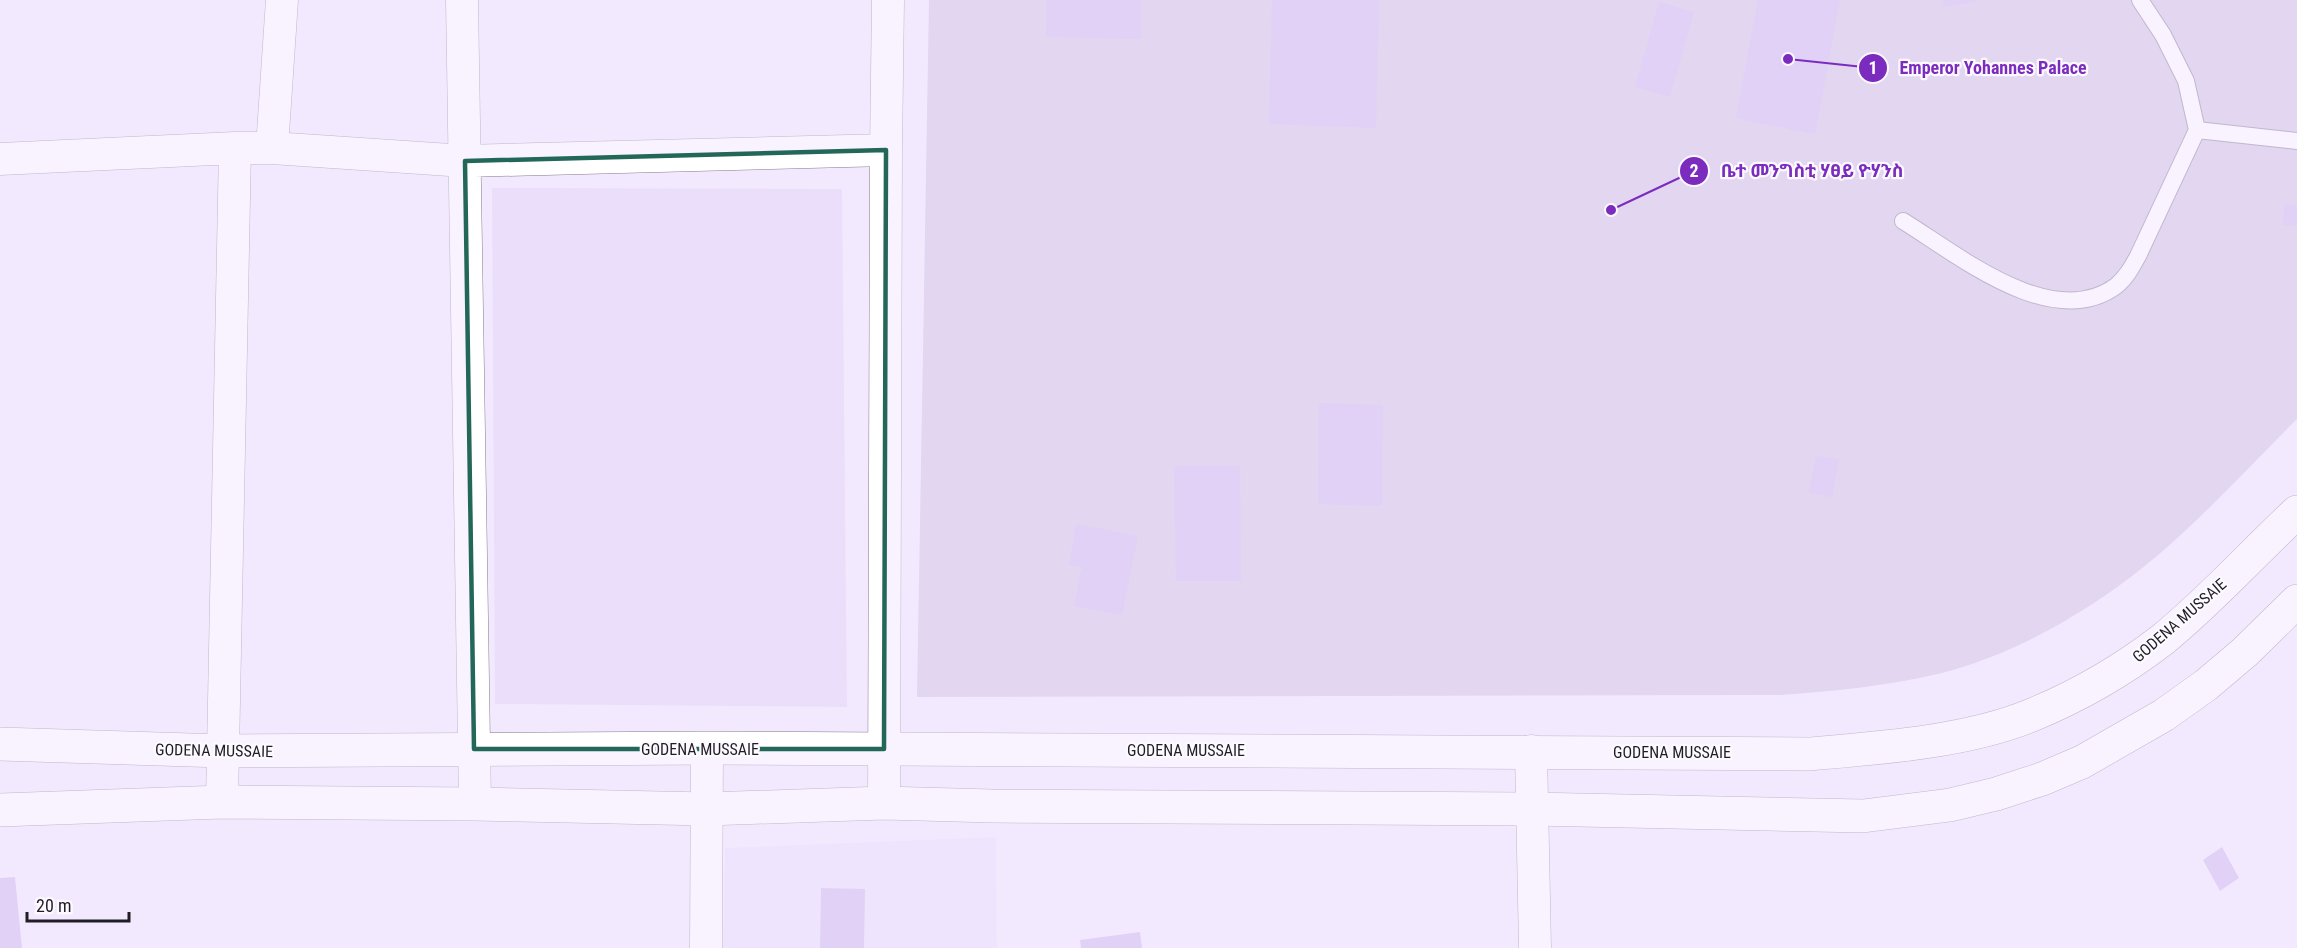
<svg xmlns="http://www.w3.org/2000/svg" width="2297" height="948" viewBox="0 0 2297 948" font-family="'Roboto Condensed','Noto Sans Ethiopic',sans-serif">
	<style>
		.built { fill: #ebdefb }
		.green { fill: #cebee1 }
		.building { fill: #cdb4ea }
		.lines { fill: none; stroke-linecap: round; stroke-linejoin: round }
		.service-casing { stroke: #847b8f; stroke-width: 18 }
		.minor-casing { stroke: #847b8f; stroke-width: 33 }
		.tertiary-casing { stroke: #847b8f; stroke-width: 34 }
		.service { stroke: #fff; stroke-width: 16 }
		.minor { stroke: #fff; stroke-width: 32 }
		.tertiary { stroke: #fff; stroke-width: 33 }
		.marked { fill: none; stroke: #236759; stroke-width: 4.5; stroke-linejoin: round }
		.labels { text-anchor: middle; stroke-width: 4.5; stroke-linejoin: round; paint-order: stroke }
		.street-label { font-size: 16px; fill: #211d25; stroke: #fcfaff }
		.leader { fill: none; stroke: #7b2cbf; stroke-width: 2 }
		.callout-dot { fill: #7b2cbf; stroke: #fcfaff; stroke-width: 2 }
		.mark-label { font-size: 18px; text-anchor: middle; font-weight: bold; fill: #fff }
		.callout-label { font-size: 18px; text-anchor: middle; font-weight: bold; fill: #7b2cbf; stroke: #fcfaff; stroke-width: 4.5; stroke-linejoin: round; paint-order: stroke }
	</style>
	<rect width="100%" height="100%" fill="#f3e9ff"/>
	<!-- built -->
	<path class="built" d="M 492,188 L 842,189 L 847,707 L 495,704 Z
		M 996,837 L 997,948 L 723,948 L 725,848 Z"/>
	<!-- green -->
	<path class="green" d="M 929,0 L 2297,0 L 2297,419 C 2248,468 2200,521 2146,565 C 2088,612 2015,654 1942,673 C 1890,686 1834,691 1780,695 L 917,697 Z"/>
	<!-- building -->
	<path class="building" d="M 1047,0 L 1141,0 L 1141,39 L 1046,37 Z
		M 1272,0 L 1379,0 L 1376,128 L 1269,124 Z
		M 1758,0 L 1840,0 L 1815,134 L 1736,118 Z
		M 1943,0 L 1977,0 L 1977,1 L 1944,7 Z
		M 1659,2 L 1694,12 L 1670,97 L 1635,87 Z
		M 2285,204 L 2297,206 L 2297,226 L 2282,225 Z
		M 1319,403 L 1383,405 L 1382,506 L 1318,504 Z
		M 1816,456 L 1839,460 L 1832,497 L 1809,493 Z
		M 1174,466 L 1240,466 L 1241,581 L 1176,581 Z
		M 1076,524 L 1138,536 L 1122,615 L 1074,606 L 1082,567 L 1069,565 Z
		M 2222,847 L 2239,878 L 2220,891 L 2203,860 Z
		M 15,877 L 22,948 L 0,948 L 0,878 Z
		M 821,888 L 865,889 L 864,948 L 820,948 Z
		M 1140,932 L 1142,948 L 1081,948 L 1080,940 Z"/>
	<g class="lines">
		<defs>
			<path id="service" d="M 2197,130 L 2297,141
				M 1903,221 C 1957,254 2052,333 2116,286 C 2126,278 2132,267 2138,256 L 2197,130 L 2186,81 L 2163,35 L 2140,0"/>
			<path id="minor" d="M 462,0 L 475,804
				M 272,148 L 282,0
				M 0,159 L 235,148 L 272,148 L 465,161 L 886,150
				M 1531,751 L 1535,948
				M 222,802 L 235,148
				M 884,803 L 886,150 L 888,0
				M 706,948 L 707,748"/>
			<path id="tertiary" d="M 0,744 L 223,751 L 707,748 L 1809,754 C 1879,748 1967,742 2032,715 C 2078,696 2123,670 2162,640 C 2210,601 2252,554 2297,512
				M 0,810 L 222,802 L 475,804 L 707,809 L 884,803 L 992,806 L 1532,809 L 1863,816 L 1950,805 L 1996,794 L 2042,779 L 2082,762 L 2164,715 L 2206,685 L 2245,652 L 2297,601"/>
		</defs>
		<!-- service casing -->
		<use href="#service" class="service-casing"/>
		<!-- minor casing -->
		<use href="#minor" class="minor-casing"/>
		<!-- tertiary casing -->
		<use href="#tertiary" class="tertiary-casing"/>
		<!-- service -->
		<use href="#service" class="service"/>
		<!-- minor -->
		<use href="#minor" class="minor"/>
		<!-- tertiary -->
		<use href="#tertiary" class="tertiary"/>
	</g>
	<!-- marked area -->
	<path d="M0 0H2297V948H0ZM 886,150 L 884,749 L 474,749 L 465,161 Z" fill="#f3e9ff" fill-opacity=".55" fill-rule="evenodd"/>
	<path class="marked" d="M 886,150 L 884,749 L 474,749 L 465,161 Z"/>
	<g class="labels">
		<!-- street labels -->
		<g class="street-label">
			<text transform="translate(2179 620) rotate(-41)" y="6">GODENA MUSSAIE</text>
			<text x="700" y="755">GODENA MUSSAIE</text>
			<text transform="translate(214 750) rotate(1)" y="6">GODENA MUSSAIE</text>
			<text x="1186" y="756">GODENA MUSSAIE</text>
			<text x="1672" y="758">GODENA MUSSAIE</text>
		</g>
	</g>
	<!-- callouts -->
	<path class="leader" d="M1788 59L1873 68M1611 210L1694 171"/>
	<g class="callout-dot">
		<circle cx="1788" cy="59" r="6"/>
		<circle cx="1611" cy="210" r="6"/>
		<circle cx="1873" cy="68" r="15"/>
		<circle cx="1694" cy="171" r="15"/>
	</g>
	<g class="mark-label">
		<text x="1873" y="74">1</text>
		<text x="1694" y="177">2</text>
	</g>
	<g class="callout-label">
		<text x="1993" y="74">Emperor Yohannes Palace</text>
		<text x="1812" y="177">ቤተ መንግስቲ ሃፀይ ዮሃንስ</text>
	</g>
	<!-- scale -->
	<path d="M27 912v9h102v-9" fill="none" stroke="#211d25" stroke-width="3"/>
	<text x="36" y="912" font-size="18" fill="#211d25" stroke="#fcfaff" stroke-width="4.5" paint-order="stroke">20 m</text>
</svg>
